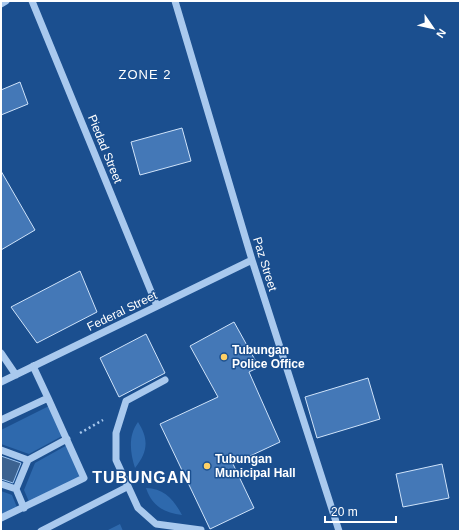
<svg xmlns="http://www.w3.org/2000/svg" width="461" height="532" viewBox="0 0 461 532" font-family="Helvetica,sans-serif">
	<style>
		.green { fill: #2e69ad }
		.water { fill: #3c6290; stroke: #9cc4f0 }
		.building { fill: #4478b7; stroke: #cfe3fa }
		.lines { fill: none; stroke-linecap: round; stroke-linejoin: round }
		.path { stroke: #a9c9ee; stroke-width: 2.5; stroke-dasharray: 2 3; stroke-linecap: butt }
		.minor { stroke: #a9c9ee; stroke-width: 7 }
		.poi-dot { fill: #ffd166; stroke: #1b4f8f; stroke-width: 1.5 }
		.labels { text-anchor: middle; stroke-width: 3; stroke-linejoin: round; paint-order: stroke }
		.street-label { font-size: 12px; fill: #fff; stroke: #1b4f8f }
		.poi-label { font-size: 12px; font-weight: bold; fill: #fff; stroke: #1b4f8f; text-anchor: start }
		.neighbourhood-label { font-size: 13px; letter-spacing: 1px; fill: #fff; stroke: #1b4f8f }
		.district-label { font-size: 16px; font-weight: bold; letter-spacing: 1px; fill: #fff; stroke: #1b4f8f }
	</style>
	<rect width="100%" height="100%" fill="#1b4f8f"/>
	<!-- green -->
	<path class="green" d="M 51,405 L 64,435 L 29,454 L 1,444 L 1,430 Z
		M 138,422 C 149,439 148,452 135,468 C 130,452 128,436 138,422 Z
		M 69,444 L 84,478 L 30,504 L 24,490 L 35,463 Z
		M 146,488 C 164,488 174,500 182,515 C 164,513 152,506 146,488 Z
		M 1,491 L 12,495 L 18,510 L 1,518 Z
		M 120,524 L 123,531 L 106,531 Z"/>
	<!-- water -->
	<path class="water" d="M 1,456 L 21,463 L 13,483 L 1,479 Z"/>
	<!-- building -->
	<path class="building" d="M 20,82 L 28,104 L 1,115 L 1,90 Z
		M 182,128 L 191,161 L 140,175 L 131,142 Z
		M 1,171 L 35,230 L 1,250 Z
		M 80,271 L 97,312 L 37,343 L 11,307 Z
		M 234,322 L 259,367 L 249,372 L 280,442 L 233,464 L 254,508 L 210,529 L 160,424 L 218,397 L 190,346 Z
		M 146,334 L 165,373 L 119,397 L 100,358 Z
		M 368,378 L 380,419 L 317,438 L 305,397 Z
		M 442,464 L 449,498 L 403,507 L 396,474 Z"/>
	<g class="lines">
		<!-- path -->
		<path class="path" d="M 80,433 L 103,420"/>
		<!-- minor -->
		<path class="minor" d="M 32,1 L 157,306
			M 175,1 L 252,260 L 339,531
			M 1,4 L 6,1
			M 1,353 L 16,375
			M 33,366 L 48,398
			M 165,380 L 126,401 L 116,433 L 116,460 L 138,508 L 156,524 L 201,530
			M 1,382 L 252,260
			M 1,420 L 48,398 L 84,478 L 1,518
			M 1,450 L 28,460 L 16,489 L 24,508
			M 28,460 L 67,439
			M 1,484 L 16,489
			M 41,531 L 127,487"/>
	</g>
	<!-- markers -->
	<g class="poi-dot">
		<circle cx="224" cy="357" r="4"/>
		<circle cx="207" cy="466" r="4"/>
	</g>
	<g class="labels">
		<!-- street labels -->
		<g class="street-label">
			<text transform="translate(105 149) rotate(68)" y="4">Piedad Street</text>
			<text transform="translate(265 264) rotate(73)" y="4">Paz Street</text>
			<text transform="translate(122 311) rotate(-26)" y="4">Federal Street</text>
		</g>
		<!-- poi labels -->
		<g class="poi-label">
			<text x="232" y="354">Tubungan<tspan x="232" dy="14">Police Office</tspan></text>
			<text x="215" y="463">Tubungan<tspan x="215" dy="14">Municipal Hall</tspan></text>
		</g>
		<!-- neighbourhood labels -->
		<g class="neighbourhood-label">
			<text x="145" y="79">ZONE 2</text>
		</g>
		<!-- district labels -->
		<g class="district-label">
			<text x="142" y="483">TUBUNGAN</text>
		</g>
	</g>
	<!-- border -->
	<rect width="461" height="532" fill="none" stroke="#ffffff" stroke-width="4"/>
	<!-- north arrow -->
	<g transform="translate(433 28) rotate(124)" stroke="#1b4f8f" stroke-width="3" paint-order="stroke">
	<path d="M0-3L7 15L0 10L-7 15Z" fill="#ffffff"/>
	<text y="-6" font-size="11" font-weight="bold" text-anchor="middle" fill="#ffffff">N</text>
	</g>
	<!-- scale -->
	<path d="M325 516v6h71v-6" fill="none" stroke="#ffffff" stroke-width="2"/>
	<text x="331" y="516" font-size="12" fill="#ffffff" stroke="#1b4f8f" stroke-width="3" paint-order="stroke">20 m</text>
</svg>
